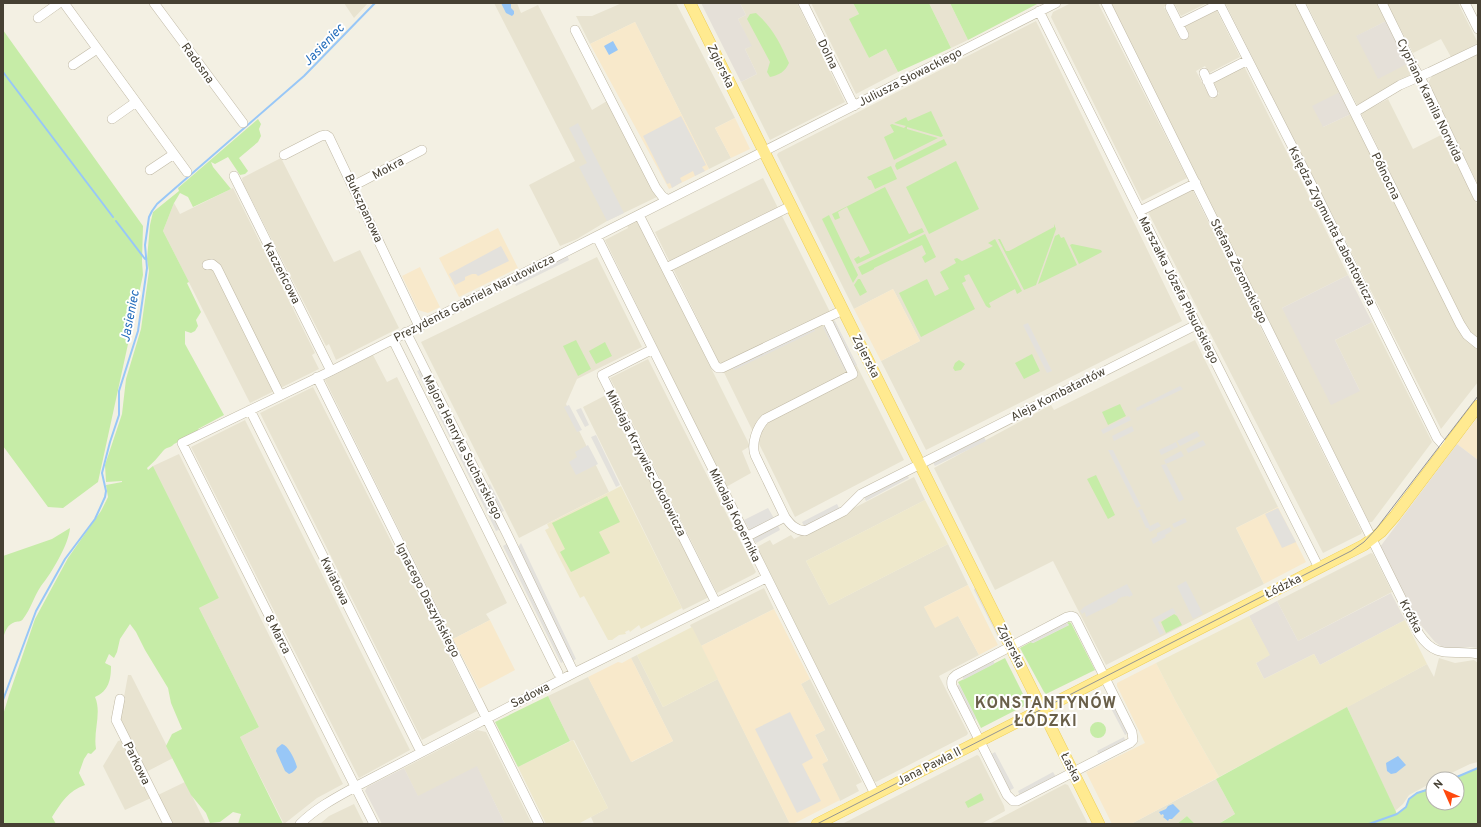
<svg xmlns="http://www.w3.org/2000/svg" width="1481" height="827" viewBox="0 0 1481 827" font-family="Overpass,sans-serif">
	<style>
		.residential { fill: #e8e3d0 }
		.commercial { fill: #f8e9cb }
		.industrial { fill: #e5e0d8 }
		.education { fill: #eee8cb }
		.green { fill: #c6eca7 }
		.parking { fill: #e3e1dc }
		.water { fill: #98c7f7 }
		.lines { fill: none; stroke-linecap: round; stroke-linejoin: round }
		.stream { stroke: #98c7f7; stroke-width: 2 }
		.minor-casing { stroke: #c0b9a5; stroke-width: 10 }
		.major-casing { stroke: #efcf55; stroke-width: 12 }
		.minor { stroke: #fff; stroke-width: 9 }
		.major { stroke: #ffea90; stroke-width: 11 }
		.tram { stroke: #949494; stroke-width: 1 }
		.labels { text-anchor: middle; stroke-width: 4; stroke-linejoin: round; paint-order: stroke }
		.street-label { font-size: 12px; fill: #464033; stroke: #fff }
		.water-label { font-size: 13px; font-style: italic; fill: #226cbb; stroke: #fff }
		.district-label { font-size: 16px; font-weight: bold; letter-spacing: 1px; fill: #695f49; stroke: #fff }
	</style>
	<rect width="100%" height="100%" fill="#f3f0e3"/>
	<!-- residential -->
	<path class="residential" d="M 344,3 L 368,3 L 354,18 Z
		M 494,3 L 517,3 L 521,13 L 538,5 L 592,110 L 612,98 L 661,195 L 607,221 L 577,239 L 560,246 L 529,185 L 575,161 Z
		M 622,3 L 676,3 L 735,118 L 715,128 L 731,158 L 709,169 L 635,22 L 590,44 L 576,16 L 592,16 Z
		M 740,3 L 797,3 L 845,102 L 770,140 L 741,82 L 757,74 L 745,49 L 751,46 L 738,19 L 746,15 Z
		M 811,3 L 853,3 L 859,14 L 850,19 L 869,58 L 886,49 L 898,72 L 856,94 Z
		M 929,3 L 950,3 L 968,40 L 951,48 Z
		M 1071,3 L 1098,3 L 1187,178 L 1142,201 L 1051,17 L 1053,12 Z
		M 1111,3 L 1171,3 L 1164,7 L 1180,39 L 1189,34 L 1185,25 L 1216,9 L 1240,57 L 1209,73 L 1205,66 L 1196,71 L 1211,99 L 1219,94 L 1213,81 L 1244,66 L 1348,275 L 1282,308 L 1360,391 L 1335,340 L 1372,322 L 1432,442 L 1372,522 L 1369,522 Z
		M 1174,3 L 1207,3 L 1181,16 Z
		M 1225,3 L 1296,3 L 1340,92 L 1323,127 L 1351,114 L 1463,337 L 1478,349 L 1478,382 L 1441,429 Z
		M 1306,3 L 1377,3 L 1386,21 L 1357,36 L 1407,64 L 1411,71 L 1409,78 L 1357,105 Z
		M 1387,3 L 1458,3 L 1478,43 L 1451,57 L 1441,39 L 1413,53 Z
		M 1036,21 L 1182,321 L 926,450 L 881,361 L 920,341 L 893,289 L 854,309 L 777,155 L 778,153 Z
		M 1478,54 L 1478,185 L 1428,84 L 1431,77 Z
		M 1388,99 L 1413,149 L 1443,134 L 1478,206 L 1478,340 L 1468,330 L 1463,321 L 1361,113 Z
		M 281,158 L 334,262 L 360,250 L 399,328 L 336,360 L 329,344 L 326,346 L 243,183 L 242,178 Z
		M 763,178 L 904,460 L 795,517 L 655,232 Z
		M 233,188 L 315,353 L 312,355 L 319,369 L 250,403 L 163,231 L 174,203 L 180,214 Z
		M 1192,189 L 1362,532 L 1361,534 L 1323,553 L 1148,212 Z
		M 634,221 L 638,222 L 750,446 L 742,451 L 751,473 L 726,487 L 605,240 L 628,228 L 627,225 Z
		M 597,257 L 642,347 L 577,379 L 566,404 L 609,492 L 519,538 L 421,342 Z
		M 1195,340 L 1278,507 L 1236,528 L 1264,584 L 1106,665 L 1053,561 L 995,590 L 934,468 L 1051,405 L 1054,410 Z
		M 373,355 L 387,382 L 397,377 L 507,603 L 486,614 L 490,620 L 453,639 L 325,380 Z
		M 648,359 L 756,572 L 754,574 L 717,593 L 610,378 Z
		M 313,387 L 477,711 L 422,740 L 260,413 Z
		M 606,395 L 709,597 L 683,610 L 583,407 Z
		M 245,420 L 410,750 L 359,778 L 191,447 Z
		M 179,454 L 343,784 L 317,798 L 284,824 L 240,737 L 259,727 L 199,608 L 219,598 L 153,466 Z
		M 914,477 L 925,500 L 806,561 L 829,605 L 948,544 L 968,585 L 924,607 L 958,616 L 979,655 L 939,676 L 968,733 L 967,735 L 876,782 L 874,781 L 757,547 L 770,540 L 773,545 L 791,535 L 794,539 Z
		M 1371,553 L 1373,554 L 1392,592 L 1298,641 L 1277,601 Z
		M 764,588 L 774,609 L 701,646 L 690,625 Z
		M 637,655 L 663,707 L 718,679 L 790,824 L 594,824 L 591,817 L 608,808 L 574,740 L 570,741 L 548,696 L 588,677 L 632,762 L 673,741 L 631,658 Z
		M 1439,658 L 1455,663 L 1474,660 L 1478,663 L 1478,762 L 1470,764 L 1439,779 L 1433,779 L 1433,782 L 1409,795 L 1403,804 L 1395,811 L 1347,707 L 1427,664 L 1434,677 Z
		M 128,675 L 131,675 L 173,758 L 146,772 L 120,719 Z
		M 810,679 L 862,782 L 856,785 L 859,791 L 840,801 L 822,764 L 828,760 L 815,735 L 825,730 L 801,684 Z
		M 477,730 L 486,732 L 532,824 L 505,824 L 477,767 L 418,797 L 404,768 Z
		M 122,740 L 151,798 L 125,810 L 103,766 L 118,741 Z
		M 977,755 L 979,756 L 1004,806 L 1005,811 L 981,824 L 842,824 Z
		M 1216,779 L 1235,814 L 1221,822 L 1221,824 L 1195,824 L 1187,816 L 1177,824 L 1131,824 Z
		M 185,782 L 206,824 L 173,824 L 158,795 Z
		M 1065,784 L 1068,785 L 1088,824 L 989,824 Z
		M 354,804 L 364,824 L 320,824 L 329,816 Z"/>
	<!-- commercial -->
	<path class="commercial" d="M 635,22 L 709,169 L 669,189 L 590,44 Z
		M 735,118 L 750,149 L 731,158 L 715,128 Z
		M 498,228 L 518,268 L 459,297 L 439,258 Z
		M 420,267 L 440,307 L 428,313 L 418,310 L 402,276 Z
		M 893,289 L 920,341 L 881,361 L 854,309 Z
		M 1478,417 L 1478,460 L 1457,444 Z
		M 1278,507 L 1306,562 L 1264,584 L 1236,528 Z
		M 968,585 L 998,645 L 979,655 L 958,616 L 935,628 L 924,607 Z
		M 774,609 L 810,679 L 801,684 L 825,730 L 815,735 L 828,761 L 822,764 L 840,800 L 793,824 L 790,824 L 701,646 Z
		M 490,620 L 515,670 L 479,689 L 453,639 Z
		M 631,658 L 673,741 L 631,762 L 588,677 L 618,662 L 622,663 Z
		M 1156,663 L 1176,702 L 1219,777 L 1131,824 L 1112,824 L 1086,772 L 1145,743 L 1117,686 L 1117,683 Z"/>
	<!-- industrial -->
	<path class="industrial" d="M 701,3 L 740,3 L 746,15 L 738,19 L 752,46 L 745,49 L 757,74 L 741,82 Z
		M 1386,21 L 1407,64 L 1378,79 L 1356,36 Z
		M 1340,92 L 1351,114 L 1323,127 L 1312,106 Z
		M 1348,275 L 1372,322 L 1335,340 L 1360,391 L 1331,405 L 1282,308 Z
		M 1457,444 L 1478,460 L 1478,648 L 1470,647 L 1445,649 L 1435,642 L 1419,623 L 1380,547 Z
		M 1391,593 L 1405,620 L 1320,665 L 1314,654 L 1264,679 L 1256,663 L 1269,655 L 1249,616 L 1277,601 L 1298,641 Z
		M 477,766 L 505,824 L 382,824 L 365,791 L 367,787 L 404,768 L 418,796 Z"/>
	<!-- education -->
	<path class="education" d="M 621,486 L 682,608 L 641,629 L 639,625 L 630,632 L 629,630 L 625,632 L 626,634 L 619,635 L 612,640 L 608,640 L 584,596 L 580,598 L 545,530 L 549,528 L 547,524 Z
		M 925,500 L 948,544 L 829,605 L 806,561 Z
		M 1249,616 L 1270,655 L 1256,663 L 1264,679 L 1314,654 L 1320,665 L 1405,620 L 1427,664 L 1219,777 L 1176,702 L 1156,663 Z
		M 692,627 L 718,679 L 663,707 L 637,655 Z
		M 573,740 L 608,808 L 578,824 L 546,824 L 518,767 Z"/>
	<!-- green -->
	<path class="green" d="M 853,3 L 929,3 L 951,48 L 898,72 L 886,49 L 869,58 L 849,19 L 859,14 Z
		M 950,3 L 1039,3 L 968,40 Z
		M 756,13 C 773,28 780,43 789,63 C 785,72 779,75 770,77 L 767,72 L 770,62 L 747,19 L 750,14 Z
		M 3,30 L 143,226 L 142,261 L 143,275 L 98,482 L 63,508 L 48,507 L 3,446 Z
		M 931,111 L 943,136 L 941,137 L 907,127 L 907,129 L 938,138 L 894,160 L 884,137 L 894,132 L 890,125 L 892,124 L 904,128 L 906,126 L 894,123 L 906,117 L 908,121 Z
		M 258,119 L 261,124 L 259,129 L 261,136 L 258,142 L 239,158 L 248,171 L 245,174 L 240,175 L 228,157 L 215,164 L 211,162 L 213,167 L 231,189 L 193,207 L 188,197 L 180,193 L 174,203 L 163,231 L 189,282 L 187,283 L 201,312 L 196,320 L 198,326 L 195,331 L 191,333 L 185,331 L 185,344 L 224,415 L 198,429 L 199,432 L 174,444 C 171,448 166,447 163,451 C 158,457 153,463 147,468 L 148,470 L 153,466 L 219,598 L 199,608 L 259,727 L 240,737 L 283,824 L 238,824 L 241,814 L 233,812 L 220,822 L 210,823 L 206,813 L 191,795 L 166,746 L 172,734 L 182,729 L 171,703 L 168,688 L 145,650 L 136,632 L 130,624 L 120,639 L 117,652 L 114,658 L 109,654 L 105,663 L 111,666 C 111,679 109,691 95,697 C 102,713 93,731 96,749 L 91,754 L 88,753 L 84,759 L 79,773 L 85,785 C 68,791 61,803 52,817 L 56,824 L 3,824 L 3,715 L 9,695 L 35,619 L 68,558 L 101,511 L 108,497 L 106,485 L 122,482 L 122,481 L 106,482 L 105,465 L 122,414 L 126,379 L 141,329 L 149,271 L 147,259 L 150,225 L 153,212 L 179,191 L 178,188 Z
		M 944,139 L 947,145 L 897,170 L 895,166 L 896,163 Z
		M 956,161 L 979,209 L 929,234 L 906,187 Z
		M 891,166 L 897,179 L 875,189 L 871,180 L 869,180 L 867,177 Z
		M 885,187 L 909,234 L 922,228 L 924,232 L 857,264 L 854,259 L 859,256 L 860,258 L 870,253 L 847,207 L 838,212 L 840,218 L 835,220 L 832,214 Z
		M 829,215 L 858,275 L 853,283 L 822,219 Z
		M 1054,224 L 1056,229 L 1036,285 L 1024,290 L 998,239 L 1000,239 L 1006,251 L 1009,251 L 1054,227 Z
		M 925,234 L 936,257 L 925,263 L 922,257 L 926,254 L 922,245 L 874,268 L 874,269 L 862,275 L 858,267 Z
		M 1059,234 L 1061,238 L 1064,237 L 1077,265 L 1038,284 L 1055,236 Z
		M 995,239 L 1022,291 L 1017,294 L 1015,289 L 989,303 L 991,307 L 989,308 L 986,306 L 969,274 L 964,276 L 966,281 L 962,283 L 975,309 L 921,337 L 899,293 L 927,279 L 935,296 L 949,289 L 940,272 L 956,263 L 954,259 L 957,258 L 962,261 L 993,246 L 988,243 Z
		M 1072,244 L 1101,250 L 1102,252 L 1079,264 L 1070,245 Z
		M 858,279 L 860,279 L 867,292 L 860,296 L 854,285 Z
		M 576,340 L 591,369 L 578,376 L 563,346 Z
		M 605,342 L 612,356 L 596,364 L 589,351 Z
		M 1032,354 L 1040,371 L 1024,379 L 1015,363 Z
		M 959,360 L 965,364 L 961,370 L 955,371 L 953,368 L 955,363 Z
		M 1120,404 L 1126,416 L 1108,425 L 1102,412 Z
		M 1096,475 L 1115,515 L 1108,519 L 1087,479 Z
		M 607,496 L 620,522 L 599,532 L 610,553 L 571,572 L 560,552 L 565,549 L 552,523 Z
		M 70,528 C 69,544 51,574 41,586 C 34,596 31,609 23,619 C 21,622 19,621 15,622 C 7,625 5,631 3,639 L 3,556 L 52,539 Z
		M 1174,614 L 1177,616 L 1182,625 L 1166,633 L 1161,622 Z
		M 1069,622 L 1071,623 L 1095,670 L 1046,694 L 1044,692 L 1020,648 L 1031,642 L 1033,643 L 1069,625 L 1067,623 Z
		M 1005,658 L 1028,704 L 981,728 L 958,682 Z
		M 548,696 L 570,741 L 518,767 L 495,722 Z
		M 1347,707 L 1397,814 L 1406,807 L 1409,799 L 1417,793 L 1433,786 L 1433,803 L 1457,803 L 1457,779 L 1450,779 L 1478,768 L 1478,824 L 1221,824 L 1220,823 L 1235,814 L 1216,779 Z
		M1090 730a8 8 0 1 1 16 0a8 8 0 1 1-16 0Z
		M 981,793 L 984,800 L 968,808 L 965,802 Z
		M 1187,816 L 1195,824 L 1177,824 Z"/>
	<!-- parking -->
	<path class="parking" d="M 681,116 L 706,165 L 702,167 L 705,171 L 695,176 L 693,171 L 680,178 L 682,182 L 672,188 L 670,183 L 667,184 L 643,136 Z
		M 578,123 L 624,213 L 607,221 L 579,167 L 587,163 L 569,128 Z
		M 501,246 L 509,261 L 478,276 L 476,274 L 472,274 L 465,277 L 465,280 L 455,285 L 449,274 Z
		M 567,255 L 569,260 L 516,286 L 514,281 Z
		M 835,321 L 857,365 L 845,371 L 823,327 Z
		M 1028,323 L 1052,371 L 1047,373 L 1023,325 Z
		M 813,327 L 815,331 L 734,370 L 732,366 Z
		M 422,369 L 501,529 L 496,531 L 417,371 Z
		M 1180,386 L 1183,389 L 1137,411 L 1136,408 Z
		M 569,405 L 582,430 L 577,432 L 564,407 Z
		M 581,408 L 589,425 L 585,427 L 576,410 Z
		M 1129,416 L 1131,420 L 1103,434 L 1101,430 Z
		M 1132,426 L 1134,431 L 1114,441 L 1112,436 Z
		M 1197,431 L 1200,436 L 1180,446 L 1177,441 Z
		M 596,435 L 620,485 L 616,487 L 591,437 Z
		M 983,435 L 986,441 L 935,466 L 932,461 Z
		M 1203,440 L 1206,445 L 1188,453 L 1186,449 Z
		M 1176,442 L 1178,447 L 1161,455 L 1159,450 Z
		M 588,445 L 598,464 L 576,475 L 569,462 L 577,457 L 575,452 Z
		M 1108,450 L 1113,450 L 1141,506 L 1137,508 Z
		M 1181,451 L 1184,456 L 1166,464 L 1184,499 L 1179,502 L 1161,465 L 1166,464 L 1164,460 Z
		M 906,473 L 909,478 L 866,501 L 863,495 Z
		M 490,484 L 504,511 L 499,513 L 486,486 Z
		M 837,504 L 840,510 L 805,528 L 802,522 Z
		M 768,508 L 775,520 L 751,533 L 744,520 Z
		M 1278,508 L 1296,542 L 1282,548 L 1265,514 Z
		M 1142,509 L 1150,526 L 1158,522 L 1161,526 L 1150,532 L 1148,528 L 1146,528 L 1138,510 Z
		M 1185,518 L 1187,522 L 1174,528 L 1172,524 Z
		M 777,523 L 780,530 L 756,543 L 752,536 Z
		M 1170,527 L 1172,531 L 1165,535 L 1166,537 L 1153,544 L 1151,539 L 1157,536 L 1157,533 Z
		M 508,543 L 565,661 L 561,663 L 503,546 Z
		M 521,543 L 576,659 L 571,662 L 517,548 Z
		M 1186,581 L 1203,614 L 1193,619 L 1177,586 Z
		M 1127,584 L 1133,595 L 1129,597 L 1128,596 L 1122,597 L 1118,599 L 1117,602 L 1086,617 L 1085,612 L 1082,614 L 1080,611 L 1084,607 Z
		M 976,585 L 1000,632 L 998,637 L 974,590 Z
		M 1173,608 L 1176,613 L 1158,622 L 1164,633 L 1160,635 L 1152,619 Z
		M 1064,622 L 1069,625 L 1033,643 L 1028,641 Z
		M 994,659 L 994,664 L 963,680 L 963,675 Z
		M 959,684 L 976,718 L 974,723 L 956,689 Z
		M 1109,693 L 1129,733 L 1125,735 L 1104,695 Z
		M 790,712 L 813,758 L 802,764 L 821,801 L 797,813 L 755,729 Z
		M 1124,737 L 1126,742 L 1099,755 L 1097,751 Z
		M 995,752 L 1014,788 L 1009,791 L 990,755 Z
		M 1053,772 L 1056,777 L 1020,796 L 1018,791 Z"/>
	<!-- water -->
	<path class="water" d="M 501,3 L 511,3 L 511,8 L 514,11 L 514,14 L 512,16 L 506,13 Z
		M 613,41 L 618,50 L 609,55 L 604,46 Z
		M 282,744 C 289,746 295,760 297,767 C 296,770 292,773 289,774 L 285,771 L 276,751 L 277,748 Z
		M 1398,756 L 1406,765 L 1396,773 L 1391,774 L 1387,771 L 1386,763 Z
		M 1173,804 L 1180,811 L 1172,819 L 1169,819 L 1168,821 L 1163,817 L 1164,816 L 1163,814 L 1161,815 L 1159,812 L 1166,809 L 1168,806 Z"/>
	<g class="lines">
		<!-- stream -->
		<path class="stream" d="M 3,72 L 113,217
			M 116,221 L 145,259
			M 3,700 L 36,611 L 65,559 L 95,519 L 105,497 L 106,491 L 102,473 L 110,442 L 119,415 L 119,391 L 138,331 L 147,268 L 145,245 L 149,217 L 152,211 L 157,204 L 304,76 L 375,3
			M 1452,779 L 1478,768
			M 1369,824 L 1397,814 L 1406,807 L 1409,799 L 1417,793 L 1433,788"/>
		<defs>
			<path id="minor" d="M 64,3 L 187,172
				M 154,3 L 243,123
				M 803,3 L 854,106
				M 1106,3 L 1419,634 C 1437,661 1452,649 1478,654
				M 1219,3 L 1314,189 L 1437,438 L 1446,448
				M 1300,3 L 1460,324 L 1467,335 L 1478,344
				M 1382,3 L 1412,64 L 1426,88 L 1478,197
				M 1465,3 L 1478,29
				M 1170,7 L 1184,35
				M 1039,11 L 1319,568
				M 38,18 L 59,3
				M 1179,24 L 1219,4
				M 575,30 L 656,188 L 662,196 L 668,200
				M 73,65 L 97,49
				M 1204,73 L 1213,93
				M 1207,81 L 1248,60
				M 1355,112 L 1400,85 L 1430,72 L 1478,49
				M 112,119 L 136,102
				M 284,155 L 321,136 L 326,135 L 329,137 L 419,326
				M 150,170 L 174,154
				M 234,176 L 331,371
				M 353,186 L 422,150
				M 1140,211 L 1196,183
				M 639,215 L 715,365 L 718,368 L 722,368 L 843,310
				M 597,237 L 875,794
				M 207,265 L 212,264 L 217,268 L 280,395
				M 666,268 L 791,206
				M 406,332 L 507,534 L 574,673
				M 395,344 L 558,673
				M 653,349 L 602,375 L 716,603
				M 317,377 L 539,824
				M 250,410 L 421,752
				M 785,517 L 755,455 C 751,444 757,427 765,419 L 853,374 L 826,318
				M 746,537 L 785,517 C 790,524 795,530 805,531 L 844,511 L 861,494 L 1196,325
				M 1071,616 L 1074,617 L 1076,620 L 1132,732 L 1133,740 L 1130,743 L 1017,801 L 1013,801 L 1007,795 L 952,686 C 951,680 952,678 956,675 L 1067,617 Z
				M 120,699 L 116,720 L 168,824
				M 300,824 C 316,808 335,798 355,787 L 574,673 L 766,578
				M 374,824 L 182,443 L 331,371 L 1056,3"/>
			<path id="major" d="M 690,3 L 1099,824
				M 817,824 L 1364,545 L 1381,532 L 1395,516 L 1478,406"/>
		</defs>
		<!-- minor casing -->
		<use href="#minor" class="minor-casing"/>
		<!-- major casing -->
		<use href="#major" class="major-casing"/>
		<!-- minor -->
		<use href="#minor" class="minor"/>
		<!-- major -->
		<use href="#major" class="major"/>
		<!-- tram -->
		<path class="tram" d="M 817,824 L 1351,551 L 1364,542 L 1376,529 L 1478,396"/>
	</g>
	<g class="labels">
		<!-- street labels -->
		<g class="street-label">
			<text transform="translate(828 54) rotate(64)" y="4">Dolna</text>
			<text transform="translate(198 63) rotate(54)" y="4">Radosna</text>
			<text transform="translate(721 66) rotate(64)" y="4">Zgierska</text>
			<text transform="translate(910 77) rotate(-27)" y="4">Juliusza Słowackiego</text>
			<text transform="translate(1430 100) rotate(64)" y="4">Cypriana Kamila Norwida</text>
			<text transform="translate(388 168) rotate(-28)" y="4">Mokra</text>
			<text transform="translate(1386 176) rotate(64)" y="4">Północna</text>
			<text transform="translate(364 208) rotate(65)" y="4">Bukszpanowa</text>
			<text transform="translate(1332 226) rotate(63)" y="4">Księdza Zygmunta Łabentowicza</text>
			<text transform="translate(1239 271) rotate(64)" y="4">Stefana Żeromskiego</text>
			<text transform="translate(282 273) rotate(63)" y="4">Kaczeńcowa</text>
			<text transform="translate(1179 290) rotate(63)" y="4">Marszałka Józefa Piłsudskiego</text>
			<text transform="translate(474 298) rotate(-27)" y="4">Prezydenta Gabriela Narutowicza</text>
			<text transform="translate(866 356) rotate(63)" y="4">Zgierska</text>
			<text transform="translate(1058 394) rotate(-27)" y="4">Aleja Kombatantów</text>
			<text transform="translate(463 447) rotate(63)" y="4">Majora Henryka Sucharskiego</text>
			<text transform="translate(646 463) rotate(63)" y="4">Mikołaja Krzywiec-Okołowicza</text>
			<text transform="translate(735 515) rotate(64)" y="4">Mikołaja Kopernika</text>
			<text transform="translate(335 581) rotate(64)" y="4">Kwiatowa</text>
			<text transform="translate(1283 586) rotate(-27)" y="4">Łódzka</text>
			<text transform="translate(428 600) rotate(63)" y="4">Ignacego Daszyńskiego</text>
			<text transform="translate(1411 616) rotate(63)" y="4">Krótka</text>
			<text transform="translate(278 634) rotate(63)" y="4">8 Marca</text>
			<text transform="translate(1011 646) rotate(63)" y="4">Zgierska</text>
			<text transform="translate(530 695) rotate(-27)" y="4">Sadowa</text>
			<text transform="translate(137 763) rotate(64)" y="4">Parkowa</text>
			<text transform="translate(929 766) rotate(-27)" y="4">Jana Pawła II</text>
			<text transform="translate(1071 767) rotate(63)" y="4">Łaska</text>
		</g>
		<!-- water labels -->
		<g class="water-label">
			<text transform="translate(323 44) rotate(-46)" y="5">Jasieniec</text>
			<text transform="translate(129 316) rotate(-79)" y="5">Jasieniec</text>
		</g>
		<!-- district labels -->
		<g class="district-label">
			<text x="1046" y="708">KONSTANTYNÓW<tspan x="1046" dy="18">ŁÓDZKI</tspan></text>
		</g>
	</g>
	<!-- border -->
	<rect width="1481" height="827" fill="none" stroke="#464033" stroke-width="8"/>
	<!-- north arrow -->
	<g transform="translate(1445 791) rotate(315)"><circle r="19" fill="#ffffff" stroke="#b5b3ad"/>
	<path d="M0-3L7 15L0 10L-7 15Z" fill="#ff490e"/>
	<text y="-6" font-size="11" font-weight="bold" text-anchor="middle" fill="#464033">N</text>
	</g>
</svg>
